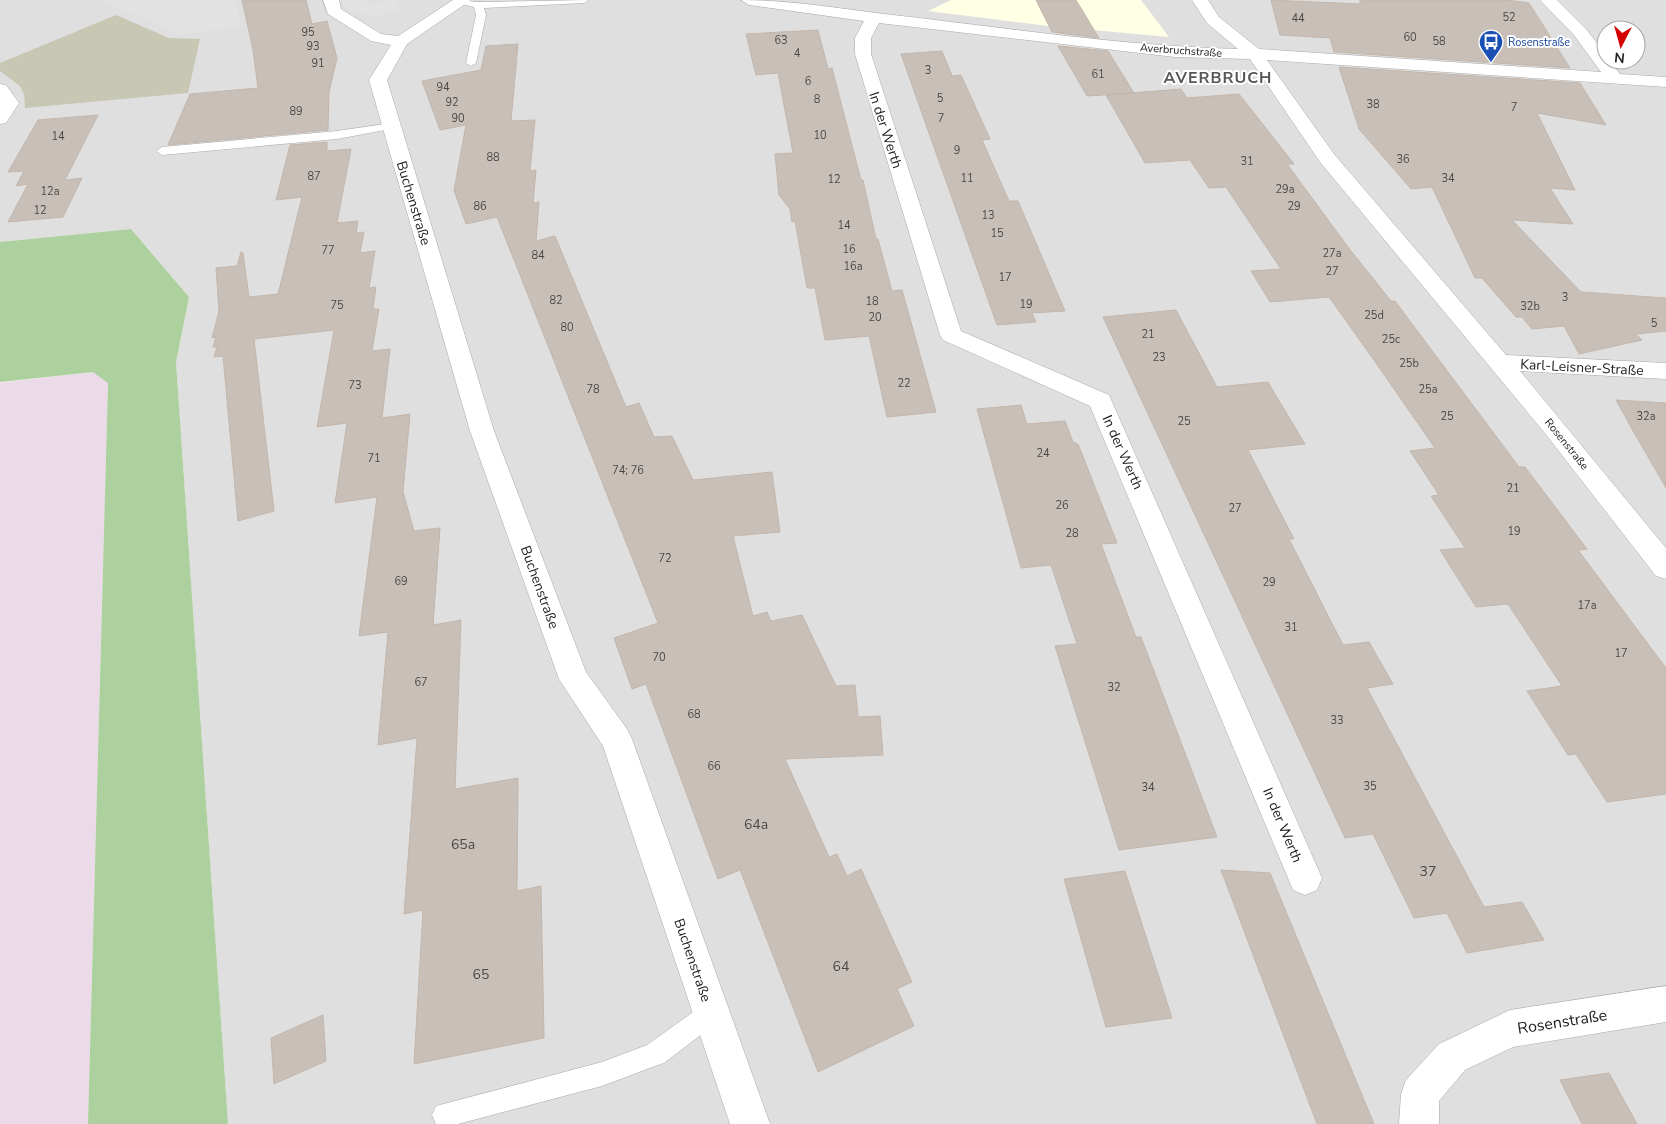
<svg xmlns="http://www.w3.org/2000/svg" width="1666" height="1124" viewBox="0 0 1666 1124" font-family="'Nunito Sans',sans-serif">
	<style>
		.residential { fill: #e0dfdf; fill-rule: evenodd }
		.industrial { fill: #ebdbe8 }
		.education { fill: #ffffe5 }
		.construction { fill: #c7c7b4 }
		.forest { fill: #add19e }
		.parking { fill: #e2e2e2 }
		.building { fill: #c7bfb8; stroke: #c4b6ab }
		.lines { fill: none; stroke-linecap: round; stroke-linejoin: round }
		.service-casing { stroke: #a9a9a9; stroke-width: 1 }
		.minor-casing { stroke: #a9a9a9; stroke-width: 1 }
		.service { fill: #fff; fill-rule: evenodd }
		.minor { fill: #fff; fill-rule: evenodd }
		.labels { text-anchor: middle; stroke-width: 4; stroke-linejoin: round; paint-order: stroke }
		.number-label { font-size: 11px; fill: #4b4948 }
		.far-transit-label { font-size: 11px; fill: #164399; stroke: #fff; text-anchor: start }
		.far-street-label { font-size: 11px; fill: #222; stroke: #fff }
		.street-label { font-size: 14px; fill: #222; stroke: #fff }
		.near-number-label { font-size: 14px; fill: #4b4948 }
		.far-district-label { font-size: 16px; font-weight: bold; letter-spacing: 1px; fill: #555; stroke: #fff }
		.near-street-label { font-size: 16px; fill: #222; stroke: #fff }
	</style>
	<rect width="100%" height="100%" fill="#f2efe9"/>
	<!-- residential -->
	<path class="residential" d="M 0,0 L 1666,0 L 1666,1124 L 228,1124 L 176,362 L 189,297 L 131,229 L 0,242 ZM 1606,30 L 1636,30 L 1636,60 L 1606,60 Z"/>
	<!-- industrial -->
	<path class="industrial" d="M 93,372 L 108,382 L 88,1124 L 0,1124 L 0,383 Z"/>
	<!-- education -->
	<path class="education" d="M 951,0 L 1141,0 L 1169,37 L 1048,26 L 928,11 Z"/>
	<!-- construction -->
	<path class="construction" d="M 116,15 L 169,38 L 200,39 L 188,93 L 25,108 L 24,94 L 20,86 L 0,71 L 0,63 Z"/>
	<!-- forest -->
	<path class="forest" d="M 131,229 L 189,297 L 176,362 L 228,1124 L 88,1124 L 108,383 L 93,372 L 0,382 L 0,242 Z"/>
	<!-- parking -->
	<path class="parking" d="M 101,0 L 236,0 L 240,27 L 180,35 Z
		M 342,0 L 364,0 L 365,4 L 397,0 L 400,10 L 376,16 L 345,10 Z"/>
	<!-- building -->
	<path class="building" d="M 242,0 L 306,0 L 312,24 L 327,21 L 337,58 L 329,92 L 328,130 L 168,145 L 190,94 L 258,88 L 253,50 Z
		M 1036,0 L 1076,0 L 1099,38 L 1052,32 Z
		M 1271,0 L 1360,4 L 1360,0 L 1507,0 L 1529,3 L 1570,68 L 1334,52 L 1330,38 L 1280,35 Z
		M 818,30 L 828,69 L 832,68 L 861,180 L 863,180 L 876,239 L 878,239 L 892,291 L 902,290 L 936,412 L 887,417 L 869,336 L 825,340 L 815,288 L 807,288 L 795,221 L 792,222 L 790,209 L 779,195 L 775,154 L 793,153 L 778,73 L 756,75 L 746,34 Z
		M 518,44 L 511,121 L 535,120 L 530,171 L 536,170 L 533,203 L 539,202 L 536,241 L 555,236 L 626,407 L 639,403 L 654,437 L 672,436 L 693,480 L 772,472 L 780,532 L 733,536 L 753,616 L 767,612 L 771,621 L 802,615 L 836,686 L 855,685 L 858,717 L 880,716 L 883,755 L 785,759 L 829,857 L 837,854 L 847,876 L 861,869 L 912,982 L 897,989 L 914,1026 L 818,1072 L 740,870 L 718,879 L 646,684 L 632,689 L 614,638 L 658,623 L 497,217 L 466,224 L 454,190 L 466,125 L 440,130 L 422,81 L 481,70 L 486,46 Z
		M 1058,46 L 1108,51 L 1134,93 L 1087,96 Z
		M 942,51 L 952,76 L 961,75 L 990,139 L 982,140 L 1009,201 L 1018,201 L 1065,311 L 1032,313 L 1036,322 L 997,325 L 901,54 Z
		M 1339,67 L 1580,83 L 1606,125 L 1537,113 L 1575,190 L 1550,188 L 1573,224 L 1512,220 L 1581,292 L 1666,298 L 1666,331 L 1636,334 L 1642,340 L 1579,354 L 1564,326 L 1532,329 L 1522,317 L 1516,317 L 1482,278 L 1475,278 L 1432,187 L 1411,189 L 1359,129 Z
		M 1181,89 L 1187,98 L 1239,94 L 1294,164 L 1287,164 L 1348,247 L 1391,301 L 1395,301 L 1519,467 L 1525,467 L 1587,549 L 1578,550 L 1666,668 L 1666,794 L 1607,802 L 1576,754 L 1568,755 L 1527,691 L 1562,686 L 1508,604 L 1476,607 L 1440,550 L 1465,548 L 1431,496 L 1439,495 L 1410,451 L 1435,448 L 1369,353 L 1329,297 L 1270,302 L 1251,271 L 1281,269 L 1226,187 L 1209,188 L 1190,160 L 1145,163 L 1106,95 Z
		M 98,115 L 65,180 L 82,178 L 63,217 L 8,222 L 28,184 L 16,186 L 24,171 L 8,172 L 38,120 Z
		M 327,142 L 327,151 L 351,149 L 337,223 L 358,221 L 356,233 L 364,232 L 360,253 L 375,251 L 369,288 L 376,287 L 373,309 L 379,309 L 372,351 L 390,349 L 382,418 L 410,414 L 403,492 L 414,531 L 440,528 L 433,625 L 461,620 L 455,789 L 518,778 L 517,891 L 541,886 L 544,1038 L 414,1064 L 423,910 L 404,914 L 417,738 L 378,745 L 388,632 L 359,636 L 377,497 L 335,503 L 347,423 L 317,427 L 334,330 L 254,339 L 274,511 L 238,521 L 223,356 L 214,357 L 217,347 L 213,347 L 216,337 L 212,338 L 219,311 L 216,268 L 237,266 L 241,252 L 243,253 L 249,297 L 278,294 L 302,197 L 276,200 L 290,145 Z
		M 1176,310 L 1217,387 L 1268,382 L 1275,394 L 1305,444 L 1248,450 L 1294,539 L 1289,539 L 1343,645 L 1369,642 L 1393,684 L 1367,688 L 1484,907 L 1522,902 L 1544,940 L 1467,953 L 1447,913 L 1414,918 L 1373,834 L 1345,838 L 1103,317 Z
		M 1616,400 L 1666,403 L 1666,488 L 1632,429 Z
		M 1021,405 L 1027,424 L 1065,421 L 1073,442 L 1078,444 L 1117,543 L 1101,544 L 1136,637 L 1141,637 L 1217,837 L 1119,850 L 1055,646 L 1077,644 L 1051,565 L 1021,568 L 977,409 Z
		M 1221,870 L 1270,873 L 1374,1124 L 1317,1124 Z
		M 1125,871 L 1172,1018 L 1106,1027 L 1064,879 Z
		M 323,1015 L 326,1061 L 274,1084 L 271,1038 Z
		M 1609,1073 L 1637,1124 L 1582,1124 L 1560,1080 Z"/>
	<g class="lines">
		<defs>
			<path id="service" d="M 457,0 L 478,2 L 589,0 L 584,3 L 484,8 L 486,15 L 476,63 L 471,66 L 466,63 L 476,15 L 474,7 L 458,3 Z
				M 392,123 L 396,124 L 396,128 L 337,139 L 162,155 L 156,151 L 162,147 L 337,131 Z
				M 711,1001 L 719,1005 L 723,1013 L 719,1021 L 664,1063 L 655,1066 L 602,1086 L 458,1124 L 436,1124 L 432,1115 L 436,1106 L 602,1062 L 647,1045 L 703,1005 Z"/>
			<path id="minor" d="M 323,0 L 339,0 L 341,9 L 381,34 L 398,36 L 453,0 L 471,0 L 407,44 L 387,80 L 494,431 L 586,672 L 627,729 L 632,739 L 770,1124 L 730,1124 L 603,746 L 559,679 L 470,431 L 369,80 L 391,45 L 371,41 L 328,14 Z
				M 741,0 C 790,0 836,8 884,14 C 1002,27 1120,46 1238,49 L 1207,23 L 1192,0 L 1208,0 L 1219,17 L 1259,49 L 1601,72 L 1574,35 L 1540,0 L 1557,0 L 1586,29 L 1606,55 L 1606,60 L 1609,60 L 1620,74 L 1666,77 L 1666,87 L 1267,60 L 1334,154 L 1506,355 L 1666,363 L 1666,379 L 1520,371 L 1666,548 L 1666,579 L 1656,576 L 1544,432 L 1320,162 L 1250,59 L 1175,57 L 879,23 L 871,38 L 871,54 L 961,331 L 1109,395 L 1322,878 L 1317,890 L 1305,895 L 1293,890 L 1090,406 L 943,340 L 940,335 L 855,54 L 855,38 L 864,21 L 749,5 Z
				M 0,84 L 6,85 L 19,103 L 6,123 L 0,124 Z
				M 1666,986 L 1666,1022 L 1513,1047 L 1465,1070 L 1439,1101 L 1439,1124 L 1399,1124 L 1401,1094 L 1406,1080 L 1439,1044 L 1510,1010 Z"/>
		</defs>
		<!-- service casing -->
		<use href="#service" class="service-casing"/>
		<!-- minor casing -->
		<use href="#minor" class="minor-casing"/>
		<!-- service -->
		<use href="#service" class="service"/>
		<!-- minor -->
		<use href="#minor" class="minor"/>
	</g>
	<!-- icons -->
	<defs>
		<symbol id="bus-pin" viewBox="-11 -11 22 30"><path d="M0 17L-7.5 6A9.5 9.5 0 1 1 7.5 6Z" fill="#1a4fb4" stroke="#fff"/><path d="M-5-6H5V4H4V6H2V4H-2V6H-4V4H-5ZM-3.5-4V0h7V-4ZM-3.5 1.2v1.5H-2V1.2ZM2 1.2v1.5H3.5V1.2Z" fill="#fff"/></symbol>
	</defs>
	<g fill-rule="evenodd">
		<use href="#bus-pin" x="1477" y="28" width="28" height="38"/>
	</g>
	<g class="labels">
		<!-- number labels -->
		<g class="number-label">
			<text x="1509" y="21">52</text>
			<text x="1298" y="22">44</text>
			<text x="308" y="36">95</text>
			<text x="1410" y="41">60</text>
			<text x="781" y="44">63</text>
			<text x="1439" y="45">58</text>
			<text x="313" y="50">93</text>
			<text x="797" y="57">4</text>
			<text x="318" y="67">91</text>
			<text x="928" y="74">3</text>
			<text x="1098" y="78">61</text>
			<text x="808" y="85">6</text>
			<text x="443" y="91">94</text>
			<text x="940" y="102">5</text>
			<text x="817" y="103">8</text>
			<text x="452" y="106">92</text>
			<text x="1373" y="108">38</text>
			<text x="1514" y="111">7</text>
			<text x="296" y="115">89</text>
			<text x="458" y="122">90</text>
			<text x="941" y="122">7</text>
			<text x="820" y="139">10</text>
			<text x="58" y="140">14</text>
			<text x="957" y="154">9</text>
			<text x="493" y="161">88</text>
			<text x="1403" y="163">36</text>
			<text x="1247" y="165">31</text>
			<text x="314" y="180">87</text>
			<text x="967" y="182">11</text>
			<text x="1448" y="182">34</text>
			<text x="834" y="183">12</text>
			<text x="1285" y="193">29a</text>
			<text x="50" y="195">12a</text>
			<text x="480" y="210">86</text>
			<text x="1294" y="210">29</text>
			<text x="40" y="214">12</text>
			<text x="988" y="219">13</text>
			<text x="844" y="229">14</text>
			<text x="997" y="237">15</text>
			<text x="849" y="253">16</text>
			<text x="328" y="254">77</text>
			<text x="1332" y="257">27a</text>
			<text x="538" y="259">84</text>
			<text x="853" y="270">16a</text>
			<text x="1332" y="275">27</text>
			<text x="1005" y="281">17</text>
			<text x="1565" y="301">3</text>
			<text x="556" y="304">82</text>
			<text x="872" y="305">18</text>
			<text x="1026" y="308">19</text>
			<text x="337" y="309">75</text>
			<text x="1530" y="310">32b</text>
			<text x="1374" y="319">25d</text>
			<text x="875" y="321">20</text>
			<text x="1654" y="327">5</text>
			<text x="567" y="331">80</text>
			<text x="1148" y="338">21</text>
			<text x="1391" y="343">25c</text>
			<text x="1159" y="361">23</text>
			<text x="1409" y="367">25b</text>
			<text x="904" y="387">22</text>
			<text x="355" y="389">73</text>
			<text x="593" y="393">78</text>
			<text x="1428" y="393">25a</text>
			<text x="1447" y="420">25</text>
			<text x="1646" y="420">32a</text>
			<text x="1184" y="425">25</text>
			<text x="1043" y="457">24</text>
			<text x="374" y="462">71</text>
			<text x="628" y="474">74; 76</text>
			<text x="1513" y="492">21</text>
			<text x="1062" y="509">26</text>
			<text x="1235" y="512">27</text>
			<text x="1514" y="535">19</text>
			<text x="1072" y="537">28</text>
			<text x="665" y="562">72</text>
			<text x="401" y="585">69</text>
			<text x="1269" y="586">29</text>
			<text x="1587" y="609">17a</text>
			<text x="1291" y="631">31</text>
			<text x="1621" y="657">17</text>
			<text x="659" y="661">70</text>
			<text x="421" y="686">67</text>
			<text x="1114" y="691">32</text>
			<text x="694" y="718">68</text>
			<text x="1337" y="724">33</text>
			<text x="714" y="770">66</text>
			<text x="1370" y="790">35</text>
			<text x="1148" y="791">34</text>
		</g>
		<!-- far-transit labels -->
		<g class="far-transit-label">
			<text x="1508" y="46">Rosenstraße</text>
		</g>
		<!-- far-street labels -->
		<g class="far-street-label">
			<text transform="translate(1181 50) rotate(4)" y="4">Averbruchstraße</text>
			<text transform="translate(1567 444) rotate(51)" y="4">Rosenstraße</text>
		</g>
		<!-- street labels -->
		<g class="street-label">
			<text transform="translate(886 130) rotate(72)" y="5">In der Werth</text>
			<text transform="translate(414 203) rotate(73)" y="5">Buchenstraße</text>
			<text transform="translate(1582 367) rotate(3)" y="5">Karl-Leisner-Straße</text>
			<text transform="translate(1123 452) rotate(66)" y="5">In der Werth</text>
			<text transform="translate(540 587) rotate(70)" y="5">Buchenstraße</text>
			<text transform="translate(1283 825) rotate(67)" y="5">In der Werth</text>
			<text transform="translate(693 960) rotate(71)" y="5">Buchenstraße</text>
		</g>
		<!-- near-number labels -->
		<g class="near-number-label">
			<text x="756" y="829">64a</text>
			<text x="463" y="849">65a</text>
			<text x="1428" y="876">37</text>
			<text x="841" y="971">64</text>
			<text x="481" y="979">65</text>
		</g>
		<!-- far-district labels -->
		<g class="far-district-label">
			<text x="1218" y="83">AVERBRUCH</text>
		</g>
		<!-- near-street labels -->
		<g class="near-street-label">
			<text transform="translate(1562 1021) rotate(-9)" y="6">Rosenstraße</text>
		</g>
	</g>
	<!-- north arrow -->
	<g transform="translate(1621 45) rotate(186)"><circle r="24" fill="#ffffff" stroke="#a7a7a7"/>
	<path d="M0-4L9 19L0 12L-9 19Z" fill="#d40000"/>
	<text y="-8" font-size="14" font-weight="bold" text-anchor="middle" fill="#222222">N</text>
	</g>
</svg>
